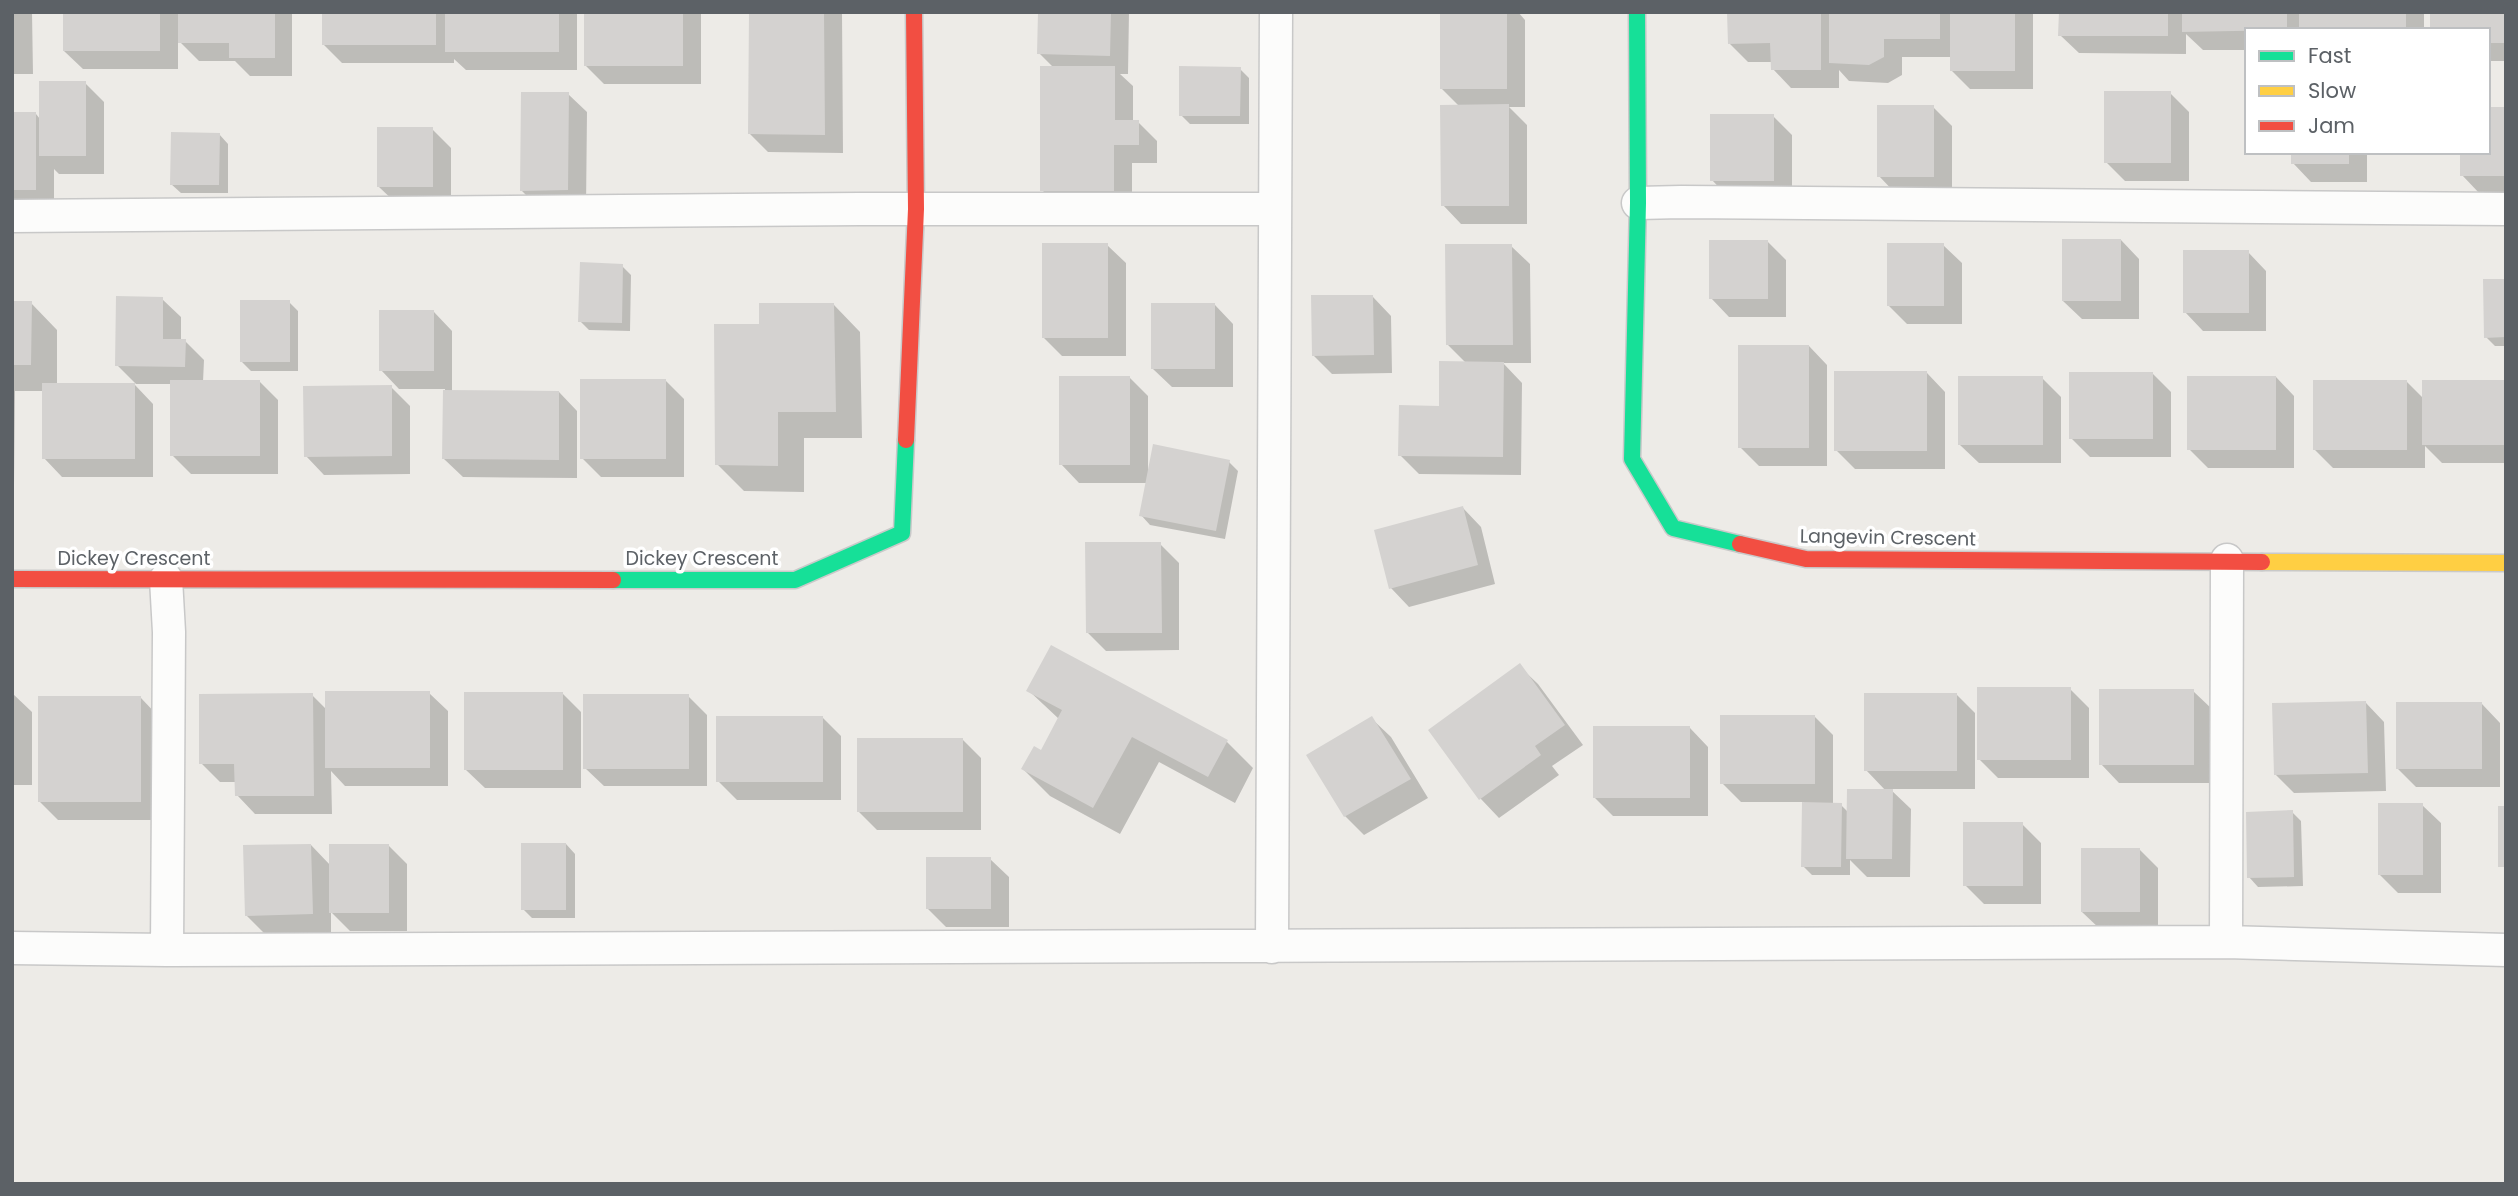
<svg xmlns="http://www.w3.org/2000/svg" width="2518" height="1196" viewBox="0 0 2518 1196" font-family="Poppins,sans-serif">
	<style>
		.shadow { fill: #0003 }
		.building { fill: #d4d2d0 }
		.lines { fill: none; stroke-linecap: round; stroke-linejoin: round }
		.lane-casing { stroke: #c8c8c8; stroke-width: 35 }
		.fast-casing { stroke: #c9c9c9; stroke-width: 19 }
		.slow-casing { stroke: #c9c9c9; stroke-width: 19 }
		.jam-casing { stroke: #c9c9c9; stroke-width: 19 }
		.lane { stroke: #fcfcfb; stroke-width: 32 }
		.fast { stroke: #16e098; stroke-width: 16 }
		.slow { stroke: #ffcf43; stroke-width: 16 }
		.jam { stroke: #f24e42; stroke-width: 16 }
		.labels { text-anchor: middle; stroke-width: 7; stroke-linejoin: round; paint-order: stroke }
		.street-label { font-size: 19px; fill: #5c6166; stroke: #fff }
	</style>
	<rect width="100%" height="100%" fill="#edebe7"/>
	<!-- shadow -->
	<path class="shadow" d="M 12,12 L 32,12 L 33,74 L 12,74 Z
		M 64,12 L 292,12 L 292,76 L 250,76 L 235,61 L 199,61 L 178,40 L 178,69 L 83,69 L 64,51 Z
		M 324,12 L 577,12 L 577,70 L 466,70 L 454,59 L 454,63 L 342,63 L 324,45 Z
		M 586,12 L 701,12 L 701,84 L 604,84 L 586,66 Z
		M 751,12 L 842,12 L 843,153 L 768,152 L 750,134 Z
		M 1039,12 L 1129,12 L 1128,74 L 1120,74 L 1133,86 L 1133,122 L 1138,122 L 1157,141 L 1157,163 L 1132,163 L 1132,209 L 1061,209 L 1042,190 L 1053,67 L 1039,53 Z
		M 1442,12 L 1518,12 L 1525,20 L 1525,107 L 1509,107 L 1527,125 L 1527,224 L 1461,224 L 1443,205 L 1460,107 L 1442,89 Z
		M 1729,12 L 2033,12 L 2033,89 L 1970,89 L 1951,70 L 1951,57 L 1902,57 L 1902,75 L 1888,83 L 1849,81 L 1839,70 L 1839,88 L 1791,88 L 1773,69 L 1772,62 L 1748,62 L 1730,44 Z
		M 2060,12 L 2424,12 L 2424,30 L 2247,30 L 2247,50 L 2203,50 L 2186,34 L 2186,54 L 2079,53 L 2060,35 Z
		M 2506,12 L 2506,61 L 2488,61 L 2488,30 Z
		M 1240,69 L 1249,78 L 1249,124 L 1190,124 L 1181,115 Z
		M 85,83 L 104,102 L 104,174 L 59,174 L 54,169 L 54,208 L 12,208 L 12,114 L 36,114 L 40,119 Z
		M 2170,93 L 2189,112 L 2189,181 L 2125,181 L 2106,162 Z
		M 568,94 L 587,112 L 586,208 L 540,209 L 521,190 Z
		M 1933,107 L 1952,126 L 1952,195 L 1897,195 L 1879,176 Z
		M 2506,109 L 2506,194 L 2480,194 L 2462,175 L 2488,152 Z
		M 1773,116 L 1792,135 L 1792,199 L 1730,199 L 1712,180 Z
		M 432,129 L 451,148 L 451,205 L 398,205 L 379,187 Z
		M 219,134 L 228,144 L 228,193 L 181,193 L 171,184 Z
		M 2293,152 L 2367,152 L 2367,182 L 2311,182 L 2293,163 Z
		M 2121,240 L 2139,259 L 2139,319 L 2082,319 L 2063,301 Z
		M 1767,241 L 1786,260 L 1786,317 L 1729,317 L 1711,298 Z
		M 1107,245 L 1126,263 L 1126,356 L 1062,356 L 1044,338 Z
		M 1943,245 L 1962,263 L 1962,324 L 1907,324 L 1888,305 Z
		M 1511,246 L 1530,264 L 1531,363 L 1503,363 L 1522,383 L 1521,475 L 1419,474 L 1400,455 L 1440,407 L 1466,363 L 1448,345 Z
		M 2248,252 L 2266,271 L 2266,331 L 2203,331 L 2185,312 Z
		M 622,266 L 631,275 L 630,331 L 589,330 L 580,321 Z
		M 2506,281 L 2506,346 L 2495,346 L 2486,337 Z
		M 1373,297 L 1391,316 L 1392,373 L 1332,374 L 1313,355 Z
		M 162,299 L 181,317 L 181,341 L 185,341 L 204,360 L 203,382 L 260,382 L 278,400 L 278,474 L 191,474 L 172,455 L 172,384 L 136,384 L 117,365 Z
		M 289,302 L 298,311 L 298,371 L 251,371 L 242,362 Z
		M 12,303 L 31,303 L 57,330 L 57,384 L 135,385 L 153,404 L 153,477 L 62,477 L 44,458 L 44,391 L 15,391 L 14,486 L 12,486 Z
		M 834,305 L 860,332 L 862,438 L 804,438 L 804,492 L 744,491 L 717,464 L 761,326 Z
		M 1215,305 L 1233,324 L 1233,387 L 1172,387 L 1153,369 Z
		M 434,312 L 452,331 L 452,391 L 559,392 L 577,411 L 577,478 L 463,477 L 444,459 L 445,389 L 399,389 L 381,370 Z
		M 1809,346 L 1827,365 L 1827,466 L 1759,466 L 1740,447 Z
		M 1927,373 L 1945,392 L 1945,469 L 1855,469 L 1836,450 Z
		M 2153,374 L 2171,392 L 2171,457 L 2090,457 L 2071,438 Z
		M 1129,377 L 1148,396 L 1148,471 L 1229,462 L 1238,471 L 1225,539 L 1150,525 L 1141,515 L 1148,483 L 1079,483 L 1061,464 Z
		M 2276,377 L 2294,396 L 2294,468 L 2208,468 L 2189,449 Z
		M 2042,378 L 2061,397 L 2061,463 L 1979,463 L 1960,445 Z
		M 666,381 L 684,399 L 684,477 L 601,477 L 582,458 Z
		M 2407,382 L 2424,399 L 2506,382 L 2506,463 L 2442,463 L 2425,446 L 2425,468 L 2333,468 L 2314,449 Z
		M 391,387 L 410,406 L 410,474 L 324,475 L 306,456 Z
		M 1463,508 L 1481,527 L 1495,584 L 1409,607 L 1391,588 Z
		M 1160,544 L 1179,563 L 1179,650 L 1106,651 L 1088,633 Z
		M 1519,666 L 1538,684 L 1583,745 L 1552,766 L 1559,775 L 1499,818 L 1481,799 L 1431,730 Z
		M 2070,689 L 2089,708 L 2089,778 L 1998,778 L 1979,759 Z
		M 1028,690 L 1227,742 L 1253,768 L 1235,803 L 1159,762 L 1120,834 L 1050,796 L 1023,769 L 1042,752 L 1059,719 Z
		M 2193,691 L 2212,709 L 2212,783 L 2119,783 L 2101,764 Z
		M 12,693 L 32,712 L 32,785 L 12,785 Z
		M 429,693 L 448,711 L 448,786 L 345,786 L 331,771 L 332,814 L 255,814 L 237,795 L 236,782 L 220,782 L 201,763 L 312,695 L 327,710 Z
		M 562,693 L 581,712 L 581,788 L 485,788 L 466,770 Z
		M 1956,694 L 1975,713 L 1975,789 L 1890,789 L 1911,809 L 1910,877 L 1867,877 L 1850,860 L 1850,875 L 1812,875 L 1803,866 L 1804,802 L 1741,802 L 1722,783 L 1814,716 L 1833,735 L 1833,805 L 1841,805 L 1848,812 L 1886,791 L 1866,770 Z
		M 688,696 L 707,715 L 707,786 L 604,786 L 585,768 Z
		M 141,698 L 159,717 L 159,820 L 58,820 L 39,801 Z
		M 2366,703 L 2384,722 L 2386,791 L 2294,793 L 2275,774 Z
		M 2482,704 L 2500,723 L 2500,787 L 2416,787 L 2398,769 Z
		M 822,717 L 841,736 L 841,800 L 737,800 L 718,781 Z
		M 1372,719 L 1391,737 L 1428,798 L 1364,835 L 1345,816 Z
		M 1690,728 L 1708,747 L 1708,816 L 1613,816 L 1594,797 Z
		M 962,739 L 981,758 L 981,830 L 877,830 L 858,811 Z
		M 2422,805 L 2441,823 L 2441,893 L 2398,893 L 2380,875 Z
		M 2292,812 L 2301,821 L 2303,886 L 2258,887 L 2249,877 Z
		M 2022,824 L 2041,843 L 2041,904 L 1984,904 L 1965,885 Z
		M 566,844 L 575,854 L 575,918 L 532,918 L 523,909 Z
		M 311,845 L 331,866 L 388,845 L 407,864 L 407,931 L 350,931 L 331,912 L 331,932 L 265,934 L 246,915 Z
		M 2140,850 L 2158,868 L 2158,930 L 2101,930 L 2082,912 Z
		M 990,859 L 1009,877 L 1009,927 L 946,927 L 927,908 Z"/>
	<!-- building -->
	<path class="building" d="M 63,12 L 160,12 L 160,51 L 63,51 Z
		M 178,12 L 275,12 L 275,58 L 229,58 L 229,43 L 178,43 Z
		M 322,12 L 436,12 L 436,45 L 322,45 Z
		M 445,12 L 559,12 L 559,52 L 445,52 Z
		M 584,12 L 683,12 L 683,66 L 584,66 Z
		M 749,12 L 824,12 L 825,135 L 748,134 Z
		M 1038,12 L 1111,12 L 1110,56 L 1037,54 Z
		M 1440,12 L 1507,12 L 1507,89 L 1440,89 Z
		M 1727,12 L 1821,12 L 1821,70 L 1771,70 L 1770,43 L 1728,44 Z
		M 1829,12 L 1940,12 L 1940,39 L 1884,39 L 1884,57 L 1869,65 L 1829,63 Z
		M 1950,12 L 2015,12 L 2015,71 L 1950,71 Z
		M 2059,12 L 2168,12 L 2168,36 L 2058,36 Z
		M 2182,12 L 2287,12 L 2287,30 L 2182,32 Z
		M 2299,12 L 2406,12 L 2406,30 L 2299,30 Z
		M 2430,12 L 2506,12 L 2506,43 L 2488,43 L 2488,30 L 2430,30 Z
		M 1040,66 L 1115,66 L 1115,120 L 1139,120 L 1139,145 L 1114,145 L 1114,191 L 1040,191 Z
		M 1179,66 L 1241,67 L 1240,116 L 1179,116 Z
		M 39,81 L 86,81 L 86,156 L 39,156 Z
		M 2104,91 L 2171,91 L 2171,163 L 2104,163 Z
		M 521,92 L 569,92 L 568,190 L 520,191 Z
		M 1509,104 L 1509,206 L 1441,206 L 1440,105 Z
		M 1877,105 L 1934,105 L 1934,177 L 1877,177 Z
		M 2488,107 L 2506,107 L 2506,176 L 2460,176 L 2460,152 L 2488,152 Z
		M 12,112 L 36,112 L 36,190 L 12,190 Z
		M 1710,114 L 1774,114 L 1774,181 L 1710,181 Z
		M 377,127 L 433,127 L 433,187 L 377,187 Z
		M 171,132 L 220,133 L 219,185 L 170,185 Z
		M 2291,152 L 2349,152 L 2349,164 L 2291,164 Z
		M 2062,239 L 2121,239 L 2121,301 L 2062,301 Z
		M 1709,240 L 1768,240 L 1768,299 L 1709,299 Z
		M 1042,243 L 1108,243 L 1108,338 L 1042,338 Z
		M 1887,243 L 1944,243 L 1944,306 L 1887,306 Z
		M 1445,244 L 1512,244 L 1513,345 L 1446,345 Z
		M 2183,250 L 2249,250 L 2249,313 L 2183,313 Z
		M 580,262 L 623,264 L 622,323 L 578,322 Z
		M 2483,279 L 2506,279 L 2506,337 L 2484,338 Z
		M 1311,295 L 1373,295 L 1374,355 L 1312,356 Z
		M 116,296 L 163,297 L 163,339 L 186,339 L 185,367 L 115,366 Z
		M 240,300 L 290,300 L 290,362 L 240,362 Z
		M 12,301 L 32,301 L 31,365 L 12,365 Z
		M 759,303 L 834,303 L 836,412 L 778,412 L 778,466 L 715,465 L 714,324 L 759,324 Z
		M 1151,303 L 1215,303 L 1215,369 L 1151,369 Z
		M 379,310 L 434,310 L 434,371 L 379,371 Z
		M 1738,345 L 1809,345 L 1809,448 L 1738,448 Z
		M 1439,361 L 1504,362 L 1503,457 L 1398,456 L 1399,405 L 1439,406 Z
		M 1834,371 L 1927,371 L 1927,451 L 1834,451 Z
		M 2069,372 L 2153,372 L 2153,439 L 2069,439 Z
		M 1059,376 L 1130,376 L 1130,465 L 1059,465 Z
		M 1958,376 L 2043,376 L 2043,445 L 1958,445 Z
		M 2187,376 L 2276,376 L 2276,450 L 2187,450 Z
		M 580,379 L 666,379 L 666,459 L 580,459 Z
		M 170,380 L 260,380 L 260,456 L 170,456 Z
		M 2313,380 L 2407,380 L 2407,450 L 2313,450 Z
		M 2422,380 L 2506,380 L 2506,445 L 2422,445 Z
		M 42,383 L 135,383 L 135,459 L 42,459 Z
		M 392,385 L 392,456 L 304,457 L 303,386 Z
		M 443,390 L 559,391 L 559,460 L 442,459 Z
		M 1153,444 L 1230,460 L 1216,531 L 1139,516 Z
		M 1463,506 L 1478,565 L 1389,589 L 1374,530 Z
		M 1085,542 L 1161,542 L 1162,633 L 1086,633 Z
		M 1051,645 L 1228,740 L 1208,777 L 1132,737 L 1093,808 L 1021,769 L 1034,746 L 1041,750 L 1062,710 L 1026,691 Z
		M 1520,663 L 1565,725 L 1535,746 L 1541,755 L 1479,800 L 1428,730 Z
		M 1977,687 L 2071,687 L 2071,760 L 1977,760 Z
		M 2099,689 L 2194,689 L 2194,765 L 2099,765 Z
		M 325,691 L 430,691 L 430,768 L 325,768 Z
		M 464,692 L 563,692 L 563,770 L 464,770 Z
		M 313,693 L 314,796 L 235,796 L 234,764 L 199,764 L 199,694 Z
		M 1864,693 L 1957,693 L 1957,771 L 1864,771 Z
		M 583,694 L 689,694 L 689,769 L 583,769 Z
		M 38,696 L 141,696 L 141,802 L 38,802 Z
		M 2366,701 L 2368,773 L 2274,775 L 2272,703 Z
		M 2396,702 L 2482,702 L 2482,769 L 2396,769 Z
		M 1720,715 L 1815,715 L 1815,784 L 1720,784 Z
		M 716,716 L 823,716 L 823,782 L 716,782 Z
		M 1372,716 L 1411,779 L 1344,817 L 1306,755 Z
		M 1593,726 L 1690,726 L 1690,798 L 1593,798 Z
		M 857,738 L 963,738 L 963,812 L 857,812 Z
		M 1847,789 L 1893,789 L 1892,859 L 1846,859 Z
		M 1802,802 L 1842,803 L 1841,867 L 1801,867 Z
		M 2378,803 L 2423,803 L 2423,875 L 2378,875 Z
		M 2498,806 L 2506,806 L 2506,867 L 2498,867 Z
		M 2293,810 L 2294,877 L 2247,878 L 2246,812 Z
		M 1963,822 L 2023,822 L 2023,886 L 1963,886 Z
		M 521,843 L 566,843 L 566,910 L 521,910 Z
		M 311,844 L 313,914 L 245,916 L 243,845 Z
		M 329,844 L 389,844 L 389,913 L 329,913 Z
		M 2081,848 L 2140,848 L 2140,912 L 2081,912 Z
		M 926,857 L 991,857 L 991,909 L 926,909 Z"/>
	<g class="lines">
		<defs>
			<path id="lane" d="M 1638,203 L 1681,202 L 2506,209
				M 12,216 L 860,209 L 1275,209
				M 166,579 L 169,632 L 167,950
				M 2226,942 L 2227,560
				M 1272,947 L 1276,12
				M 12,948 L 167,950 L 2226,942 L 2506,950"/>
			<path id="fast" d="M 1637,12 L 1638,203 L 1632,459 L 1673,528 L 1740,544
				M 613,580 L 795,580 L 902,533 L 906,440"/>
			<path id="slow" d="M 2262,562 L 2506,563"/>
			<path id="jam" d="M 906,440 L 916,209 L 914,12
				M 1740,544 L 1806,559 L 2262,562
				M 12,579 L 613,580"/>
		</defs>
		<!-- lane casing -->
		<use href="#lane" class="lane-casing"/>
		<!-- fast casing -->
		<use href="#fast" class="fast-casing"/>
		<!-- slow casing -->
		<use href="#slow" class="slow-casing"/>
		<!-- jam casing -->
		<use href="#jam" class="jam-casing"/>
		<!-- lane -->
		<use href="#lane" class="lane"/>
		<!-- fast -->
		<use href="#fast" class="fast"/>
		<!-- slow -->
		<use href="#slow" class="slow"/>
		<!-- jam -->
		<use href="#jam" class="jam"/>
	</g>
	<g class="labels">
		<!-- street labels -->
		<g class="street-label">
			<text transform="translate(1888 537) rotate(1)" y="7">Langevin Crescent</text>
			<text x="134" y="565">Dickey Crescent</text>
			<text x="702" y="565">Dickey Crescent</text>
		</g>
	</g>
	<!-- border -->
	<rect width="2518" height="1196" fill="none" stroke="#5c6166" stroke-width="28"/>
	<!-- legend -->
	<rect x="2245" y="28" width="245" height="126" fill="#ffffff" stroke="#bec0c2" stroke-width="2"/>
	<rect x="2259" y="51" width="35" height="10" fill="#16e098" stroke="#bec0c2" stroke-width="2"/>
	<text x="2308" y="63" font-size="21" fill="#5c6166">Fast</text>
	<rect x="2259" y="86" width="35" height="10" fill="#ffcf43" stroke="#bec0c2" stroke-width="2"/>
	<text x="2308" y="98" font-size="21" fill="#5c6166">Slow</text>
	<rect x="2259" y="121" width="35" height="10" fill="#f24e42" stroke="#bec0c2" stroke-width="2"/>
	<text x="2308" y="133" font-size="21" fill="#5c6166">Jam</text>
</svg>
